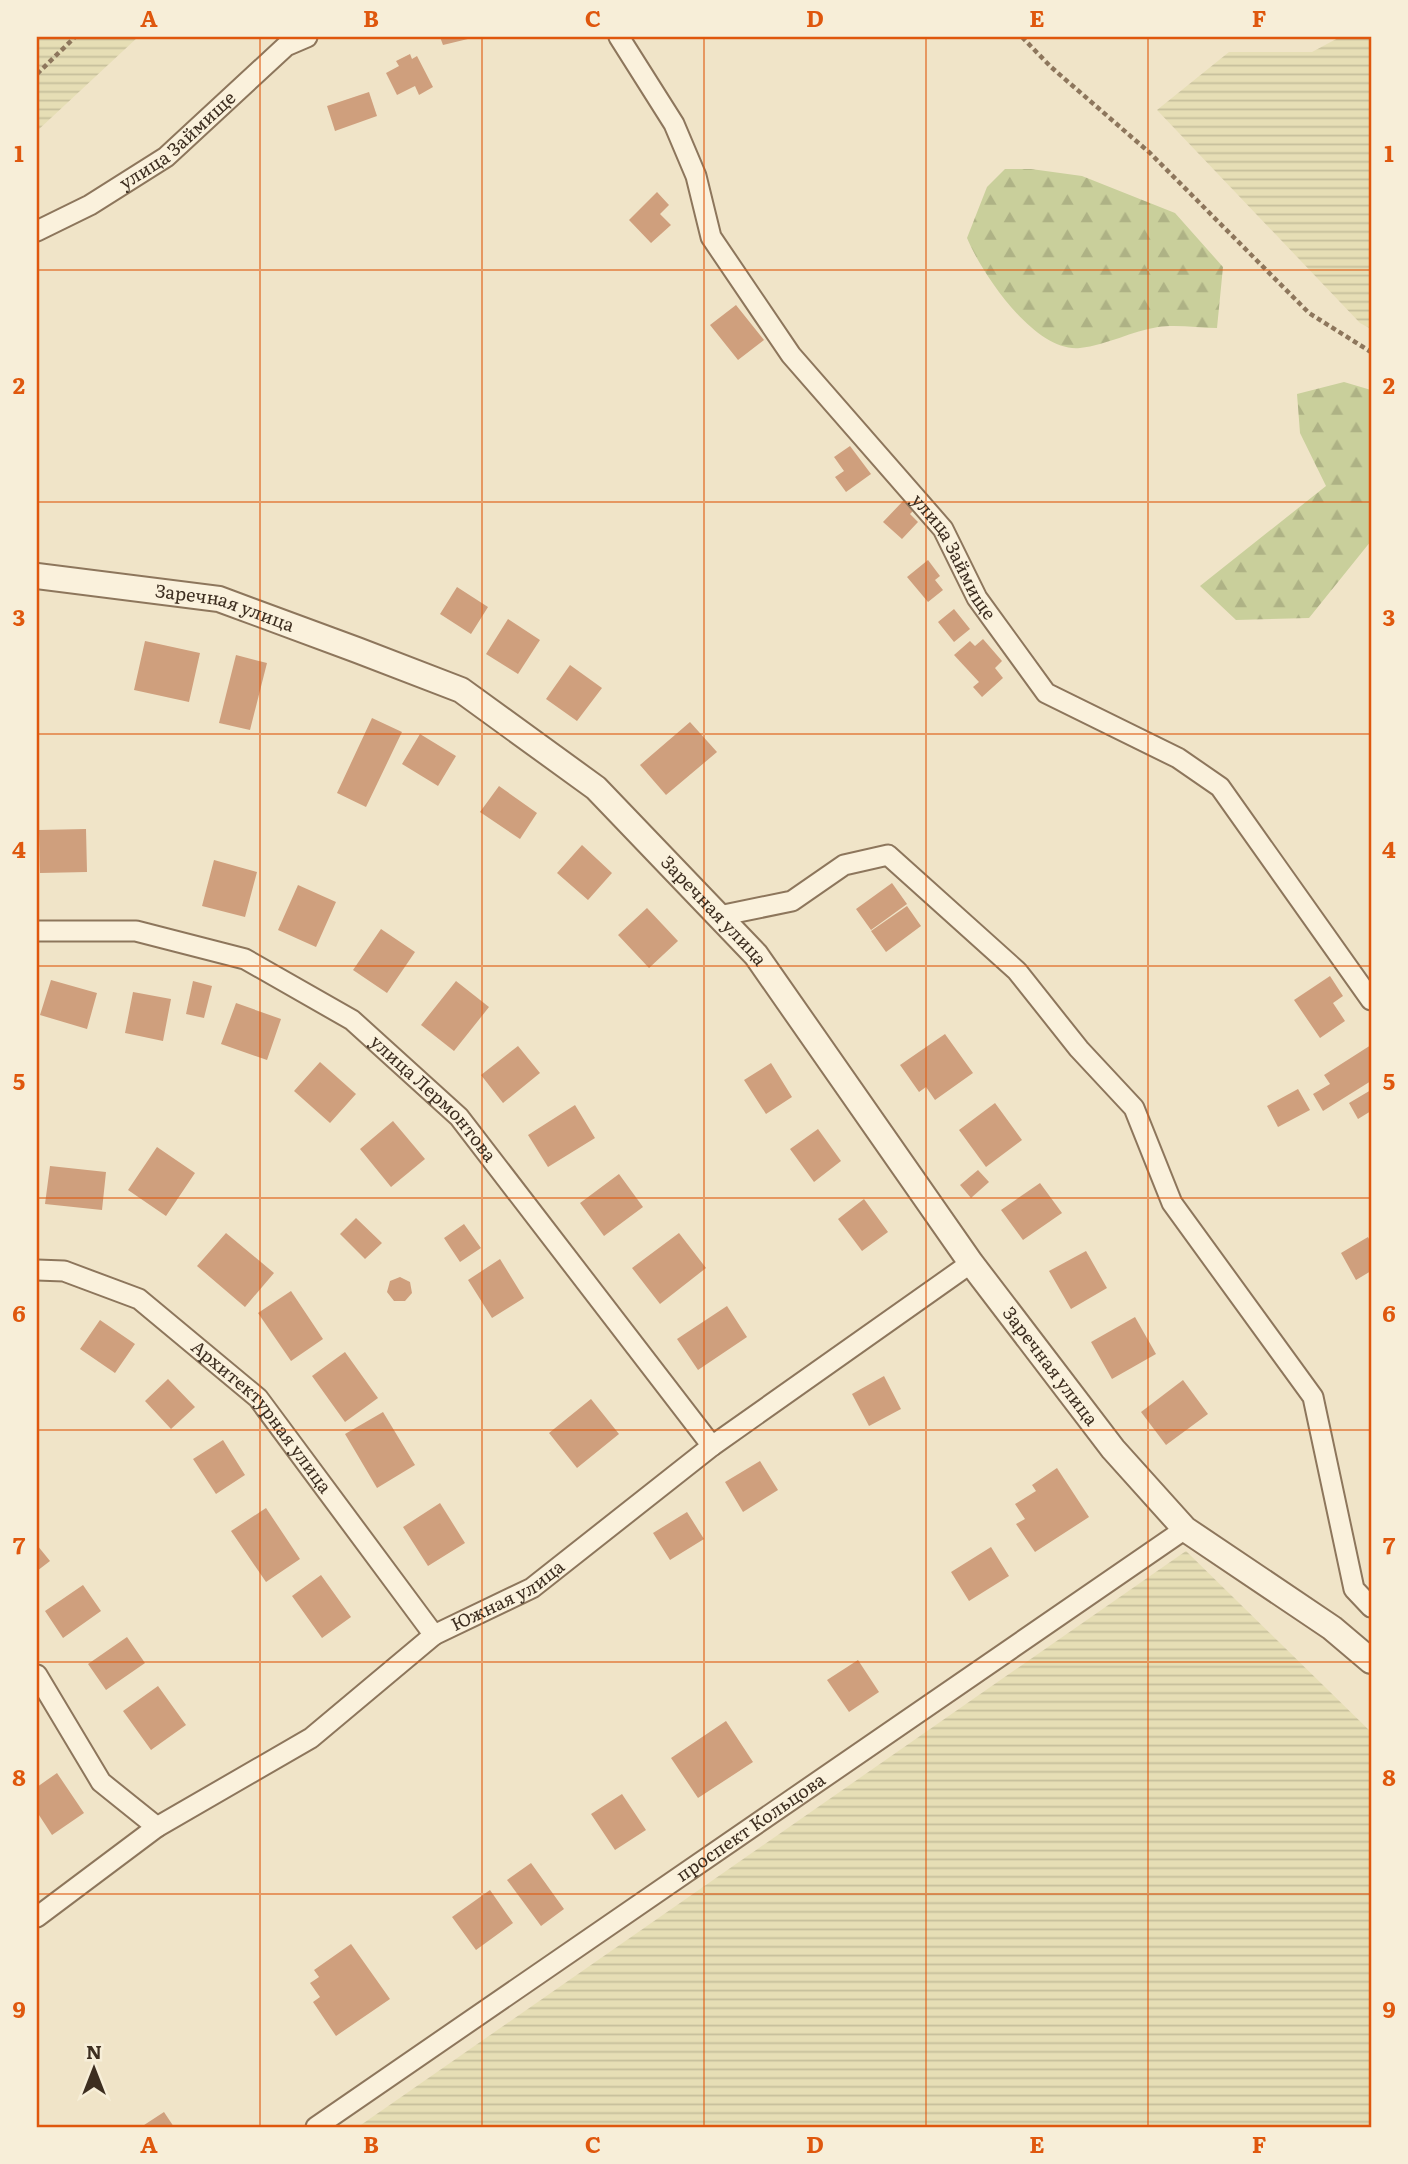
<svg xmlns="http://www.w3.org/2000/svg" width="1408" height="2164" viewBox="0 0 1408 2164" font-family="Literata,serif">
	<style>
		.farmland { fill: url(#farmland-rules) }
		.forest { fill: url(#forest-firs) }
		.building { fill: #cf9f7d }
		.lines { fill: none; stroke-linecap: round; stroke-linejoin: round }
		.minor-casing { stroke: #8d765c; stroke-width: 23 }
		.tertiary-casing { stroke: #8d765c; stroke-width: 28 }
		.path { stroke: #8d765c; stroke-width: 4.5; stroke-dasharray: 5 3.5; stroke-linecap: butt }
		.minor { stroke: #faf1dc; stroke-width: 19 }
		.tertiary { stroke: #faf1dc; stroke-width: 24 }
		.grid { fill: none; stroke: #df570d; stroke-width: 2; stroke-opacity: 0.55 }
		.labels { text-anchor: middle; stroke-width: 6; stroke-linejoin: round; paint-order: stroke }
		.street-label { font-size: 18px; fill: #3d2e20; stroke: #f7eed8 }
		.neatline { fill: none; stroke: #df570d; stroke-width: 2.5 }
		.grid-label { font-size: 23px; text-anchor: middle; font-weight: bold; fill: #df570d }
	</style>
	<defs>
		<pattern id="farmland-rules" width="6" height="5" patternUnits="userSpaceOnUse" patternTransform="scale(1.75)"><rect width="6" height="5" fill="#e6deb5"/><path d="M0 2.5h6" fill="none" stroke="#c6bf9b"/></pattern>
		<pattern id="forest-firs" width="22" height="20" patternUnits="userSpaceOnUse" patternTransform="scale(1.75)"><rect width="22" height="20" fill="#c9cf9b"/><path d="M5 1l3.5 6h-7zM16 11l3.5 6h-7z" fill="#aeb285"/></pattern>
	</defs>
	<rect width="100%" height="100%" fill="#f0e4c8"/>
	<!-- farmland -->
	<path class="farmland" d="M 37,37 L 138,37 L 37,131 Z
		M 1340,37 L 1371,37 L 1371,329 L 1360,323 L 1157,110 L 1229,52 L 1312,52 Z
		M 1186,1551 L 1371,1732 L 1371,2127 L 358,2127 Z"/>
	<!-- forest -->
	<path class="forest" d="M 1005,169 L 1031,169 L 1082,176 L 1175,213 L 1223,267 L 1217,328 C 1198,328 1177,324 1158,327 C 1132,331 1107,345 1080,348 C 1035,353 982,274 967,238 L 987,187 Z
		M 1344,382 L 1371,390 L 1371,541 L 1309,618 L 1236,620 L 1200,586 L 1326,486 L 1300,433 L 1297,394 Z"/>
	<!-- building -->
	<path class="building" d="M 440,37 L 472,37 L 472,38 L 443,45 Z
		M 410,54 L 412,59 L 417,56 L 433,87 L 419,95 L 415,86 L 397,95 L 386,73 L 399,66 L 396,61 Z
		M 369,92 L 377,116 L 335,131 L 327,106 Z
		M 657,192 L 669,205 L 660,214 L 671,225 L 651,243 L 629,220 Z
		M 736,305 L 764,340 L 738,360 L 710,325 Z
		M 850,446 L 871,474 L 846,492 L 835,477 L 844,471 L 834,457 Z
		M 904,500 L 914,510 L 910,514 L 918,522 L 902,539 L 883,522 Z
		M 928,560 L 940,576 L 935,580 L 943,590 L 928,602 L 907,577 Z
		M 457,587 L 488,607 L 471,634 L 440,614 Z
		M 954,609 L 970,629 L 954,642 L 938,622 Z
		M 508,619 L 540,640 L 518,674 L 486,654 Z
		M 983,639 L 1002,661 L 995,668 L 1003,678 L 982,697 L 973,687 L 979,682 L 954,655 L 970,641 L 975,646 Z
		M 145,641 L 200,653 L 189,702 L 134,690 Z
		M 236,655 L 267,663 L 250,730 L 219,723 Z
		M 570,665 L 602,688 L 577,721 L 546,699 Z
		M 372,718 L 402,732 L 366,807 L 337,793 Z
		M 690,722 L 717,752 L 666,795 L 640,765 Z
		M 420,734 L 456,756 L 438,786 L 402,764 Z
		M 499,786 L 537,813 L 520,839 L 480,812 Z
		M 86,829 L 87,872 L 40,873 L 39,830 Z
		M 582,845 L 612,873 L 588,900 L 557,873 Z
		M 214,860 L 257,872 L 245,917 L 202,906 Z
		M 892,883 L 907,904 L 871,930 L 856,909 Z
		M 298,885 L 336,902 L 316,947 L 278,930 Z
		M 907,906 L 921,926 L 886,952 L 871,931 Z
		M 647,908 L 678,941 L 649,968 L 618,935 Z
		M 381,929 L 415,952 L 387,993 L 353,970 Z
		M 1330,976 L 1343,996 L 1333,1003 L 1345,1021 L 1320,1038 L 1294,1000 Z
		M 51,980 L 97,993 L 87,1029 L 40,1015 Z
		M 193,981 L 212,986 L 204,1018 L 186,1014 Z
		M 456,981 L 489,1007 L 454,1051 L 421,1025 Z
		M 133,992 L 171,999 L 163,1041 L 125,1033 Z
		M 236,1003 L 281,1019 L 267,1060 L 221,1044 Z
		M 945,1034 L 973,1073 L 935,1100 L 926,1087 L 919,1092 L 900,1065 Z
		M 1371,1045 L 1371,1081 L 1323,1111 L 1313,1094 L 1330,1084 L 1324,1075 Z
		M 518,1046 L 540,1073 L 503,1103 L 481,1075 Z
		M 320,1062 L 356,1094 L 330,1123 L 294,1091 Z
		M 771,1063 L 792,1097 L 766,1114 L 744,1080 Z
		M 1298,1089 L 1310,1110 L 1278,1127 L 1267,1106 Z
		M 1371,1090 L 1371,1111 L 1358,1119 L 1349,1103 Z
		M 995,1103 L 1022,1140 L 986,1167 L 959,1130 Z
		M 575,1105 L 595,1138 L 548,1167 L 528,1135 Z
		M 393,1121 L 425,1159 L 391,1187 L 360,1149 Z
		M 818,1129 L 841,1161 L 814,1182 L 790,1149 Z
		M 157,1147 L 195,1173 L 166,1216 L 128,1190 Z
		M 50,1166 L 106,1172 L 102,1210 L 45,1204 Z
		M 978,1170 L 989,1182 L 971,1198 L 960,1185 Z
		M 619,1174 L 643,1207 L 604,1236 L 580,1203 Z
		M 1040,1183 L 1062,1213 L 1023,1240 L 1001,1210 Z
		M 864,1199 L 888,1232 L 862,1251 L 838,1219 Z
		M 356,1218 L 382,1243 L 365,1259 L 340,1234 Z
		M 464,1224 L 481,1248 L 460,1262 L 444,1238 Z
		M 226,1233 L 274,1273 L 245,1307 L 197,1266 Z
		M 679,1233 L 706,1268 L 660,1304 L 632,1268 Z
		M 1368,1237 L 1371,1243 L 1371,1271 L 1356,1280 L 1341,1253 Z
		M 1086,1251 L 1107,1288 L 1071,1309 L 1049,1271 Z
		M 500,1259 L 524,1298 L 492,1318 L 468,1280 Z
		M 400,1277 L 410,1282 L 412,1293 L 405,1301 L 394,1301 L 387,1292 L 390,1281 Z
		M 291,1291 L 323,1339 L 291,1361 L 258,1313 Z
		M 727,1306 L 747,1337 L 698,1370 L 677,1339 Z
		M 1135,1317 L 1156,1354 L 1112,1379 L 1091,1342 Z
		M 100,1320 L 135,1344 L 115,1373 L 80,1349 Z
		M 345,1352 L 378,1398 L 345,1422 L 312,1376 Z
		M 884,1376 L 901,1409 L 869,1426 L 852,1394 Z
		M 168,1379 L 195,1407 L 171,1429 L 145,1401 Z
		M 1183,1380 L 1208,1414 L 1166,1445 L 1141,1412 Z
		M 591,1399 L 619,1434 L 577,1468 L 549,1433 Z
		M 383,1412 L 415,1465 L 377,1488 L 345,1434 Z
		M 223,1440 L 245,1475 L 216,1494 L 193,1459 Z
		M 760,1461 L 778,1490 L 743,1512 L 725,1482 Z
		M 1057,1468 L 1089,1517 L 1035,1552 L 1016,1524 L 1025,1519 L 1015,1504 L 1036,1491 L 1032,1485 Z
		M 440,1503 L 465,1543 L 428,1566 L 403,1527 Z
		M 266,1508 L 300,1559 L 266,1582 L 231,1531 Z
		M 687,1512 L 704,1539 L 670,1560 L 653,1533 Z
		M 37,1545 L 50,1561 L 37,1571 Z
		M 991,1547 L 1009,1576 L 969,1601 L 951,1572 Z
		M 321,1575 L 351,1617 L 322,1638 L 292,1596 Z
		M 83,1585 L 101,1611 L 63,1638 L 45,1611 Z
		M 127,1637 L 145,1663 L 106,1690 L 88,1664 Z
		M 858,1660 L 879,1692 L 849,1712 L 827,1680 Z
		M 158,1686 L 186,1725 L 151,1750 L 123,1711 Z
		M 726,1721 L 753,1762 L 698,1798 L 671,1758 Z
		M 57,1773 L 84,1813 L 52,1835 L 37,1812 L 37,1787 Z
		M 622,1794 L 646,1830 L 615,1850 L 591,1814 Z
		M 531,1863 L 564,1909 L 541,1926 L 507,1880 Z
		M 490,1890 L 513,1923 L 476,1950 L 452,1917 Z
		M 351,1944 L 390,1999 L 336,2036 L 313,2002 L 320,1997 L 310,1983 L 319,1977 L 314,1970 Z
		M 164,2112 L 174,2127 L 141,2127 Z"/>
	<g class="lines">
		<defs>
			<g id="minor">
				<path id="s1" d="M 619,37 L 674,124 L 696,176 L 711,237 L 791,355 L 943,529 L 977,598 L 1046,693 L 1178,758 L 1220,787 L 1371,1000"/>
				<path id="s2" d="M 37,231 L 90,205 L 166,157 L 286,46 L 307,37"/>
				<path d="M 719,916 L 792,901 L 844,865 L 888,855 L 1017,971 L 1079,1049 L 1134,1108 L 1172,1203 L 1313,1397 L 1354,1589 L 1371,1607"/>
				<path id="s3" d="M 37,931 L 136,931 L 245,959 L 352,1020 L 459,1117 L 712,1446"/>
				<path id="s4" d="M 37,1270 L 64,1271 L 139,1299 L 258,1398 L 434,1635"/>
				<path d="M 37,1675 L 101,1782 L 157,1827"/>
				<path id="s5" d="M 37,1917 L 157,1827 L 311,1738 L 434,1635 L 532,1588 L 712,1446 L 971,1263"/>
				<path id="s6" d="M 316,2127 L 1185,1529"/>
			</g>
			<g id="tertiary">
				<path id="s7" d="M 37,576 L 219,599 L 357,650 L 461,690 L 596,788 L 756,955 L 971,1263 L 1113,1449 L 1185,1529 L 1332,1628 L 1371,1661"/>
			</g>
		</defs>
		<!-- minor casing -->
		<use href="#minor" class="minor-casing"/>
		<!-- tertiary casing -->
		<use href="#tertiary" class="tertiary-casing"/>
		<!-- path -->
		<path class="path" d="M 1022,37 L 1051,67 L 1150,153 L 1309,313 L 1371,352
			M 37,74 L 75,37"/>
		<!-- minor -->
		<use href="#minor" class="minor"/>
		<!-- tertiary -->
		<use href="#tertiary" class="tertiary"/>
	</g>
	<!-- grid -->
	<path class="grid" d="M 260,37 L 260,2127M 482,37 L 482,2127M 704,37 L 704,2127M 926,37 L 926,2127M 1148,37 L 1148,2127M 37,270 L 1371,270M 37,502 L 1371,502M 37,734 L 1371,734M 37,966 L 1371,966M 37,1198 L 1371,1198M 37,1430 L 1371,1430M 37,1662 L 1371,1662M 37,1894 L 1371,1894"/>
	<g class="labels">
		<!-- street labels -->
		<g class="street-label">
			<text dy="6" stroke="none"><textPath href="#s2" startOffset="168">улица Займище</textPath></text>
			<text dy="6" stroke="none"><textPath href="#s1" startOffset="625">улица Займище</textPath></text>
			<text dy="6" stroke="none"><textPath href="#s7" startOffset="191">Заречная улица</textPath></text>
			<text dy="6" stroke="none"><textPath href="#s7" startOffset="779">Заречная улица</textPath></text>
			<text dy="6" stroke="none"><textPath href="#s3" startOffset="448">улица Лермонтова</textPath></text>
			<text dy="6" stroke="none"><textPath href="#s7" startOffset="1346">Заречная улица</textPath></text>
			<text dy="6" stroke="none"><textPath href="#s4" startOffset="278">Архитектурная улица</textPath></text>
			<text dy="6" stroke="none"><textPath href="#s5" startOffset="572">Южная улица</textPath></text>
			<text dy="6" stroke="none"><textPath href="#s6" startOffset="528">проспект Кольцова</textPath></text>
		</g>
	</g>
	<!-- border -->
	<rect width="1408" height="2164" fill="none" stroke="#f7eed8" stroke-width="77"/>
	<!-- north arrow -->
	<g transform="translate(94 2069)" stroke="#f7eed8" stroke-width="5" paint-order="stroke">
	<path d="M0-5L12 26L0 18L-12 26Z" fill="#3d2e20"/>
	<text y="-10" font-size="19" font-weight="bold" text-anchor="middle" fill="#3d2e20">N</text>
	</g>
	<rect x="38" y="38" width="1332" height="2088" class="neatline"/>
	<g class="grid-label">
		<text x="149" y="27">A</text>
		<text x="371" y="27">B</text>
		<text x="593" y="27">C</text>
		<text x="815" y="27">D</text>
		<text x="1037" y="27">E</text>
		<text x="1259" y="27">F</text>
		<text x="19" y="162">1</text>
		<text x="1389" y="162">1</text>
		<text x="19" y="394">2</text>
		<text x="1389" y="394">2</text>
		<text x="19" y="626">3</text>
		<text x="1389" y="626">3</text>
		<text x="19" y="858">4</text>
		<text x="1389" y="858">4</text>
		<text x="19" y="1090">5</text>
		<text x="1389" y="1090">5</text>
		<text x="19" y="1322">6</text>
		<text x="1389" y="1322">6</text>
		<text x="19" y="1554">7</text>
		<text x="1389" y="1554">7</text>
		<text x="19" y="1786">8</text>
		<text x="1389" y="1786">8</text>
		<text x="19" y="2018">9</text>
		<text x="1389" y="2018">9</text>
		<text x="149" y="2153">A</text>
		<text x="371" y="2153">B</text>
		<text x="593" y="2153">C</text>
		<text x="815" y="2153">D</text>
		<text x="1037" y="2153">E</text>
		<text x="1259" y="2153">F</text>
	</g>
</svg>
